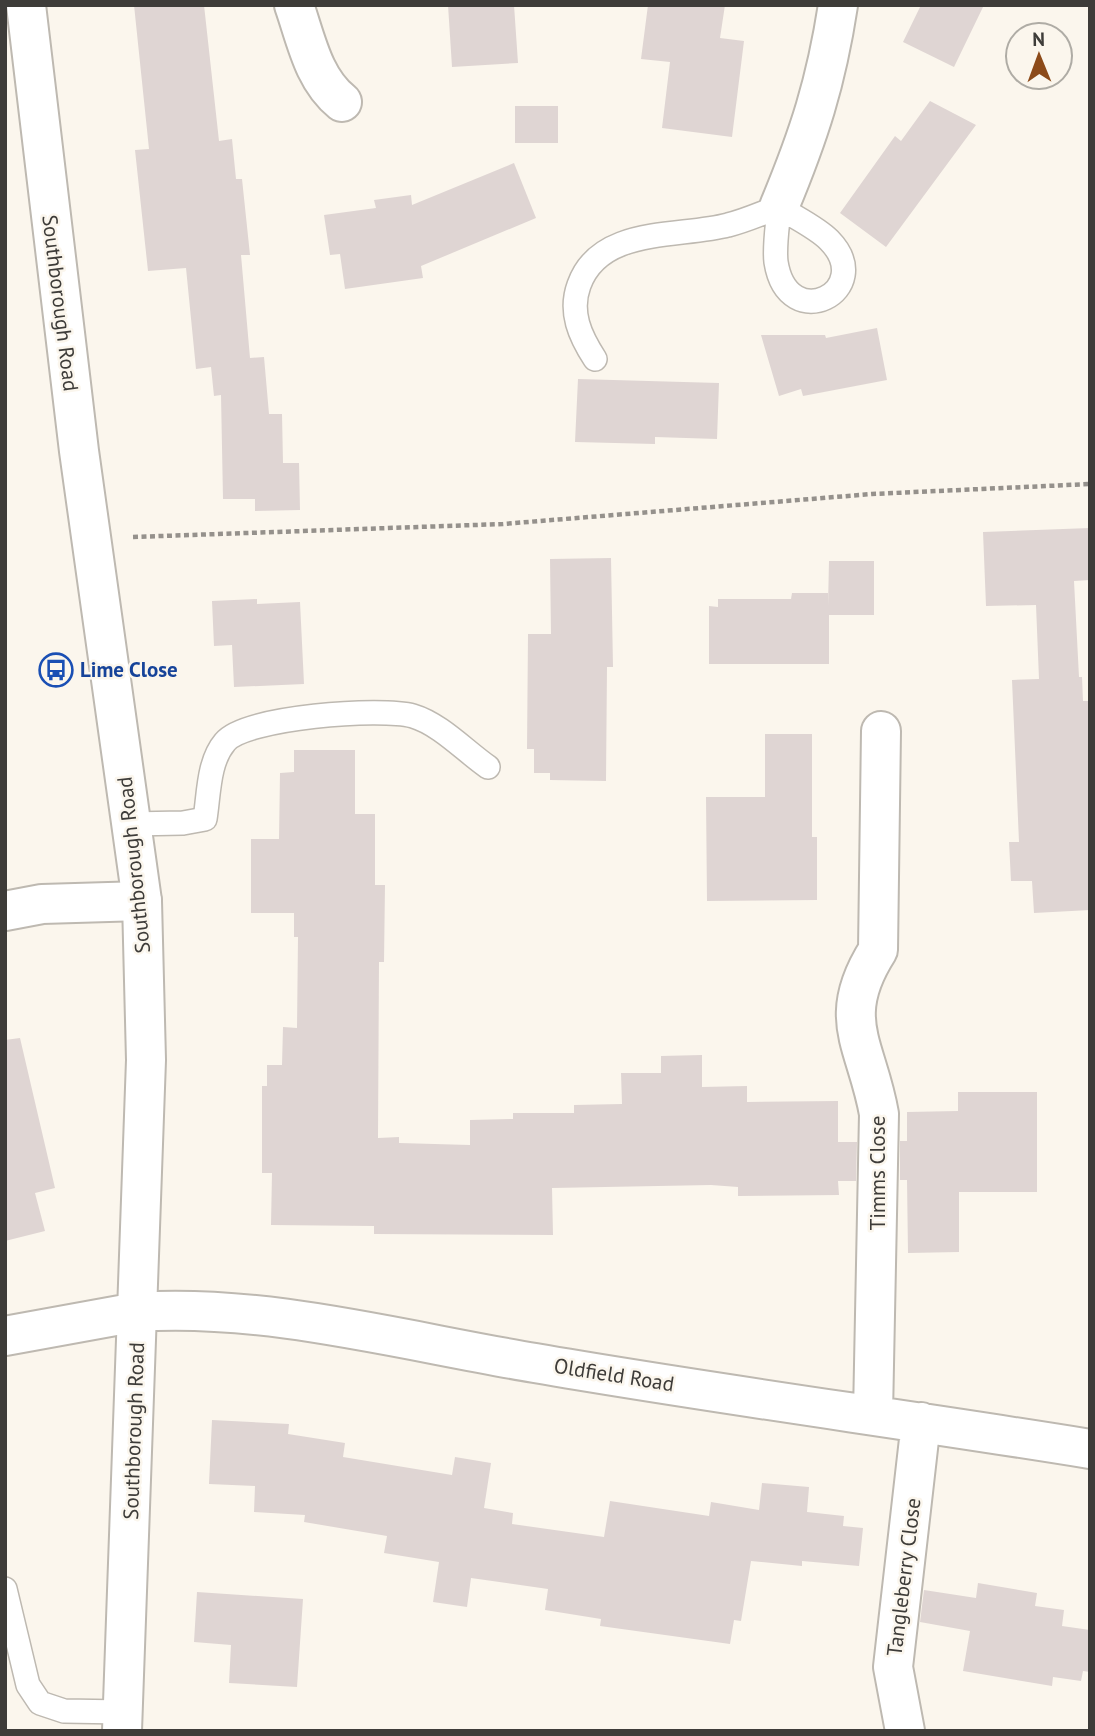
<svg xmlns="http://www.w3.org/2000/svg" width="1095" height="1736" viewBox="0 0 1095 1736" font-family="'PT Sans',sans-serif">
	<style>
		.building { fill: #dfd5d3 }
		.lines { fill: none; stroke-linecap: round; stroke-linejoin: round }
		.lane-casing { stroke: #beb9b1; stroke-width: 26 }
		.street-casing { stroke: #beb9b1; stroke-width: 42 }
		.secondary-casing { stroke: #beb9b1; stroke-width: 42 }
		.path { stroke: #95918c; stroke-width: 4.5; stroke-dasharray: 5 3.5; stroke-linecap: butt }
		.lane { stroke: #fff; stroke-width: 23 }
		.street { stroke: #fff; stroke-width: 38 }
		.secondary { stroke: #fff; stroke-width: 38 }
		.labels { text-anchor: middle; stroke-width: 5; stroke-linejoin: round; paint-order: stroke }
		.street-label { font-size: 21px; fill: #3e3c39; stroke: #fbf6ed }
		.transit-label { font-size: 21px; font-weight: bold; fill: #164399; stroke: #fbf6ed; text-anchor: start }
	</style>
	<rect width="100%" height="100%" fill="#fbf6ed"/>
	<!-- building -->
	<path class="building" d="M 134,5 L 204,5 L 219,141 L 232,139 L 236,179 L 242,179 L 250,255 L 241,255 L 250,358 L 264,357 L 269,414 L 282,414 L 283,463 L 299,463 L 300,510 L 255,511 L 255,499 L 223,499 L 221,395 L 214,396 L 211,367 L 196,369 L 186,268 L 148,271 L 135,150 L 149,149 Z
		M 448,5 L 514,5 L 518,63 L 452,67 Z
		M 648,5 L 725,5 L 720,38 L 744,41 L 732,137 L 662,128 L 670,62 L 641,59 Z
		M 921,5 L 984,5 L 954,67 L 903,42 Z
		M 930,101 L 976,125 L 886,247 L 840,213 L 895,136 L 901,141 Z
		M 515,106 L 558,106 L 558,143 L 515,143 Z
		M 514,163 L 536,218 L 421,266 L 423,278 L 345,289 L 340,254 L 330,255 L 324,215 L 376,208 L 374,200 L 411,195 L 412,205 Z
		M 877,328 L 887,380 L 803,396 L 801,389 L 779,396 L 761,335 L 825,335 L 826,338 Z
		M 578,379 L 719,383 L 717,439 L 655,437 L 655,444 L 575,442 Z
		M 1090,528 L 1090,580 L 1074,581 L 1079,677 L 1082,677 L 1083,701 L 1090,701 L 1090,910 L 1034,913 L 1032,881 L 1011,881 L 1009,842 L 1019,842 L 1012,680 L 1039,679 L 1036,605 L 986,606 L 983,532 Z
		M 611,558 L 613,667 L 607,667 L 606,781 L 550,780 L 550,773 L 534,773 L 534,749 L 527,749 L 528,634 L 551,634 L 550,559 Z
		M 829,561 L 874,561 L 874,615 L 829,615 L 829,664 L 709,664 L 709,606 L 718,607 L 718,599 L 791,599 L 792,593 L 828,593 L 828,606 Z
		M 257,599 L 257,604 L 300,602 L 304,684 L 234,687 L 232,645 L 214,646 L 212,601 Z
		M 765,734 L 812,734 L 812,837 L 817,837 L 817,900 L 707,901 L 706,797 L 765,797 Z
		M 294,750 L 355,750 L 355,814 L 375,814 L 375,885 L 385,885 L 384,962 L 379,962 L 378,1138 L 399,1137 L 399,1143 L 470,1145 L 470,1120 L 513,1119 L 513,1113 L 574,1113 L 574,1105 L 622,1104 L 621,1073 L 661,1073 L 661,1056 L 702,1055 L 702,1087 L 747,1086 L 747,1102 L 838,1101 L 838,1142 L 857,1142 L 856,1181 L 838,1181 L 839,1195 L 738,1196 L 738,1187 L 711,1185 L 552,1188 L 553,1235 L 374,1234 L 374,1226 L 271,1225 L 272,1173 L 262,1173 L 262,1086 L 267,1086 L 267,1065 L 282,1065 L 283,1027 L 297,1028 L 298,937 L 294,937 L 294,913 L 251,913 L 251,839 L 279,839 L 280,773 L 294,772 Z
		M 20,1038 L 55,1188 L 35,1193 L 45,1231 L 5,1241 L 5,1040 Z
		M 958,1092 L 1037,1092 L 1037,1192 L 959,1192 L 959,1252 L 908,1253 L 907,1180 L 900,1180 L 900,1141 L 907,1141 L 907,1112 L 958,1111 Z
		M 212,1420 L 289,1424 L 288,1434 L 345,1443 L 343,1457 L 452,1475 L 455,1457 L 491,1463 L 484,1508 L 513,1513 L 512,1524 L 604,1537 L 610,1501 L 709,1516 L 711,1502 L 759,1510 L 762,1483 L 809,1487 L 807,1512 L 844,1516 L 843,1526 L 863,1528 L 859,1566 L 802,1561 L 802,1566 L 751,1561 L 741,1621 L 734,1620 L 730,1644 L 600,1626 L 601,1619 L 545,1610 L 548,1589 L 471,1578 L 467,1607 L 433,1602 L 439,1562 L 384,1553 L 387,1536 L 304,1522 L 305,1515 L 254,1512 L 255,1486 L 209,1484 Z
		M 978,1583 L 1037,1593 L 1035,1606 L 1064,1610 L 1062,1626 L 1090,1630 L 1090,1672 L 1083,1671 L 1081,1681 L 1053,1677 L 1052,1686 L 963,1671 L 970,1631 L 920,1622 L 924,1590 L 976,1598 Z
		M 197,1592 L 303,1599 L 297,1687 L 229,1683 L 231,1645 L 194,1642 Z"/>
	<g class="lines">
		<defs>
			<path id="lane" d="M 779,207 C 794,217 816,227 829,240 C 878,290 788,337 776,262 C 774,245 778,224 779,207 Z
				M 595,359 C 580,336 569,312 579,285 C 600,226 679,238 728,225 C 745,221 762,213 779,207
				M 131,824 L 183,823 L 205,819 C 209,794 208,762 225,742 C 245,717 381,707 413,716 C 440,724 465,751 488,767
				M 5,1589 L 28,1685 L 40,1703 L 64,1711 L 123,1712"/>
			<path id="street" d="M 294,5 C 306,39 313,79 342,102
				M 779,207 C 809,135 826,83 838,5
				M 5,911 L 42,904 L 142,901
				M 137,1312 C 265,1303 408,1342 535,1363 C 720,1395 905,1419 1090,1449
				M 873,1415 L 879,1114 C 867,1045 834,1019 878,950 L 881,731
				M 905,1731 L 893,1667 L 921,1422"/>
			<path id="secondary" d="M 26,5 L 79,451 L 142,901 L 146,1060 L 122,1731
				M 5,1336 L 137,1312"/>
		</defs>
		<!-- lane casing -->
		<use href="#lane" class="lane-casing"/>
		<!-- street casing -->
		<use href="#street" class="street-casing"/>
		<!-- secondary casing -->
		<use href="#secondary" class="secondary-casing"/>
		<!-- path -->
		<path class="path" d="M 133,537 L 503,524 L 872,494 L 1090,484"/>
		<!-- lane -->
		<use href="#lane" class="lane"/>
		<!-- street -->
		<use href="#street" class="street"/>
		<!-- secondary -->
		<use href="#secondary" class="secondary"/>
	</g>
	<!-- icons -->
	<defs>
		<symbol id="bus-ring" viewBox="-11 -11 22 22"><circle r="9.5" fill="#fbf6ed" stroke="#1a4fb4" stroke-width="1.5"/><path d="M-5-6H5V4H4V6H2V4H-2V6H-4V4H-5ZM-3.5-4V0h7V-4ZM-3.5 1.2v1.5H-2V1.2ZM2 1.2v1.5H3.5V1.2Z" fill="#1a4fb4"/></symbol>
	</defs>
	<g fill-rule="evenodd">
		<use href="#bus-ring" x="37" y="651" width="38" height="38"/>
	</g>
	<g class="labels">
		<!-- street labels -->
		<g class="street-label">
			<text transform="translate(60 303) rotate(83)" y="7">Southborough Road</text>
			<text transform="translate(134 865) rotate(-96)" y="7">Southborough Road</text>
			<text transform="translate(878 1173) rotate(-90)" y="7">Timms Close</text>
			<text transform="translate(614 1375) rotate(9)" y="7">Oldfield Road</text>
			<text transform="translate(134 1431) rotate(-88)" y="7">Southborough Road</text>
			<text transform="translate(904 1577) rotate(-83)" y="7">Tangleberry Close</text>
		</g>
		<!-- transit labels -->
		<g class="transit-label">
			<text x="80" y="677">Lime Close</text>
		</g>
	</g>
	<!-- border -->
	<rect width="1095" height="1736" fill="none" stroke="#3e3c39" stroke-width="14"/>
	<!-- north arrow -->
	<g transform="translate(1039 56) rotate(359)"><circle r="33" fill="#fbf6ed" stroke="#afaca5" stroke-width="2"/>
	<path d="M0-5L12 26L0 18L-12 26Z" fill="#8c4a19"/>
	<text y="-10" font-size="19" font-weight="bold" text-anchor="middle" fill="#3e3c39">N</text>
	</g>
</svg>
